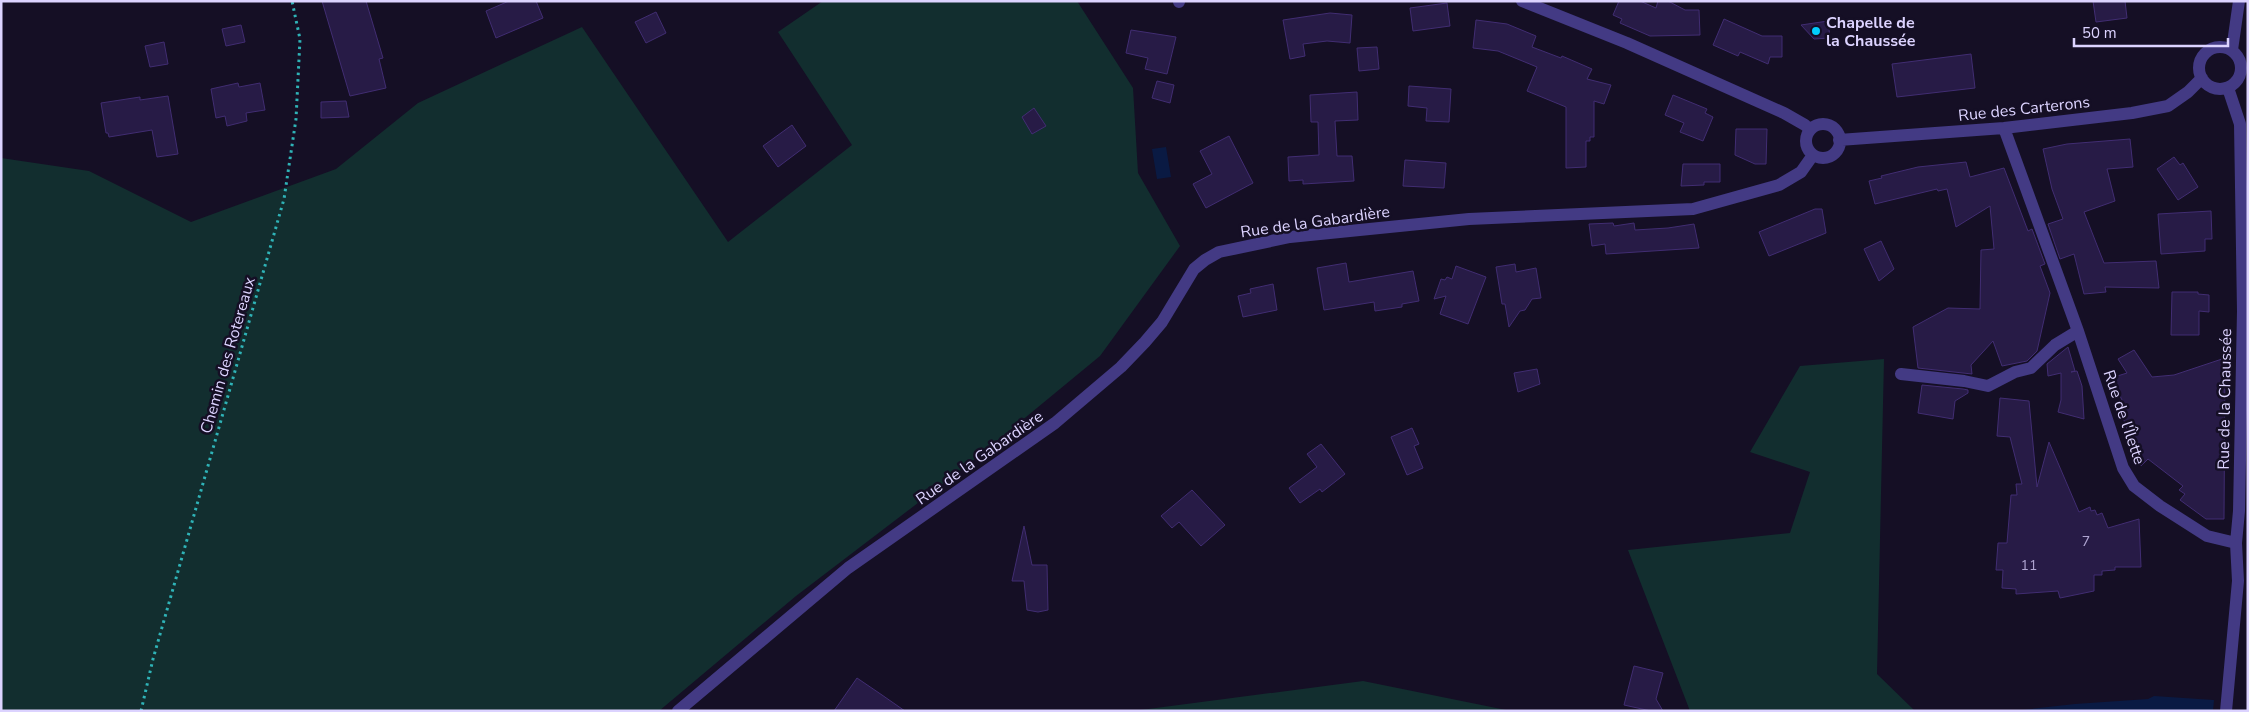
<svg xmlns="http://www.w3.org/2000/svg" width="2249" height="712" viewBox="0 0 2249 712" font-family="'Nunito Sans',sans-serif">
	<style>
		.green { fill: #122e2f }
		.water { fill: #0a1a43 }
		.building { fill: #271b46; stroke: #412d72 }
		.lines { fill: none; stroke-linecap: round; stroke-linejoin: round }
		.path { stroke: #2fb3b7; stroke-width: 3; stroke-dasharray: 2.5 4; stroke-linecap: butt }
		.minor { stroke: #433a84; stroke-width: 12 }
		.poi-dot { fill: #01cdfd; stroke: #150f25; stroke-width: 2 }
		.labels { text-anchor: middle; stroke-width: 5; stroke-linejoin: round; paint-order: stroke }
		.number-label { font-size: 14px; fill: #afa5d1 }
		.poi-label { font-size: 16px; font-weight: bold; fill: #dcd3ff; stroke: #150f25; text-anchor: start }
		.street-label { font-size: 16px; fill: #dcd3ff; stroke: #150f25 }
	</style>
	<rect width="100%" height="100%" fill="#150f25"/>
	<!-- green -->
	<path class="green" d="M 823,1 L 1077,1 L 1133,88 L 1138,173 L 1180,246 L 1100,356 L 969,464 L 796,596 L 659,711 L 1,711 L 1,158 L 89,171 L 191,222 L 336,169 L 418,103 L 582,27 L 728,242 L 852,145 L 778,32 Z
		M 1884,359 L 1877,674 L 1915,711 L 1690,711 L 1628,550 L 1790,533 L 1810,472 L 1750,452 L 1800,366 Z
		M 1363,681 L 1511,711 L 1133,711 Z"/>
	<!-- water -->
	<path class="water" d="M 1166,147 L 1171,177 L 1157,179 L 1152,149 Z
		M 2154,696 L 2214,700 L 2213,711 L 2013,711 L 2075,704 L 2148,699 Z"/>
	<!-- building -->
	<path class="building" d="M 322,1 L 366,1 L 383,58 L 379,59 L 386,88 L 350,96 Z
		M 509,1 L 536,1 L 543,18 L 496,38 L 486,11 Z
		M 1619,1 L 1640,1 L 1656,8 L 1658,1 L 1668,1 L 1685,10 L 1699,10 L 1700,35 L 1650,36 L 1620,23 L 1622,19 L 1613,15 Z
		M 2093,1 L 2125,1 L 2127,18 L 2096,22 Z
		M 1447,3 L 1450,26 L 1413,31 L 1410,8 Z
		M 656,12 L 666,33 L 646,43 L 635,22 Z
		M 1330,13 L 1352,15 L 1350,43 L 1327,41 L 1303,44 L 1305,56 L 1290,59 L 1283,20 Z
		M 1724,19 L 1762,36 L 1782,36 L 1782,57 L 1770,57 L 1768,64 L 1740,52 L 1738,56 L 1713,45 Z
		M 1476,20 L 1507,24 L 1536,36 L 1532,47 L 1561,58 L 1562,56 L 1592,69 L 1587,79 L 1611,85 L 1604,104 L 1594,101 L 1594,137 L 1590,137 L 1590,141 L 1586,141 L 1586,167 L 1566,168 L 1566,107 L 1527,91 L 1537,67 L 1498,51 L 1473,48 Z
		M 1828,21 L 1830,38 L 1814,39 L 1801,25 Z
		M 241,25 L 245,42 L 226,46 L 222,29 Z
		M 1131,30 L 1176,37 L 1167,74 L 1145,69 L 1148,58 L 1126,53 Z
		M 164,42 L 168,64 L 150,67 L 145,46 Z
		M 1377,47 L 1379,69 L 1359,71 L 1357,48 Z
		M 1971,54 L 1975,88 L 1897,97 L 1892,64 Z
		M 1157,81 L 1174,85 L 1170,103 L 1152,98 Z
		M 238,83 L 239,87 L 260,83 L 265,110 L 246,113 L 247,121 L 227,126 L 225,116 L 216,118 L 211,89 Z
		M 1409,86 L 1451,89 L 1449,122 L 1426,121 L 1427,108 L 1408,106 Z
		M 1357,92 L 1358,120 L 1335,121 L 1337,156 L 1352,156 L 1354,181 L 1303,184 L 1303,180 L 1289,181 L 1288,157 L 1319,155 L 1318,122 L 1311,122 L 1310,95 Z
		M 1673,95 L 1707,109 L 1705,113 L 1713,117 L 1703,141 L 1680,132 L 1684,123 L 1665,115 Z
		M 168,96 L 178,154 L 157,157 L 152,130 L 109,137 L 108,133 L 106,133 L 101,103 L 140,97 L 140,100 Z
		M 346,101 L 349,117 L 321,118 L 321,102 Z
		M 1034,108 L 1046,126 L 1032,134 L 1022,117 Z
		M 792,125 L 806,146 L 778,167 L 763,146 Z
		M 1736,129 L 1767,129 L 1766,164 L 1755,164 L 1735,155 Z
		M 1229,136 L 1253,183 L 1206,208 L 1193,184 L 1212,174 L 1200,151 Z
		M 2130,139 L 2133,167 L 2107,169 L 2115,201 L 2084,212 L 2104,263 L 2156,261 L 2159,288 L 2105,287 L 2106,292 L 2084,294 L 2074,254 L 2060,259 L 2048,224 L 2063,219 L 2052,189 L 2043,149 L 2067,144 Z
		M 2174,157 L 2180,165 L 2183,163 L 2198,187 L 2178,200 L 2157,169 Z
		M 1405,160 L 1446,163 L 1444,188 L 1403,186 Z
		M 1966,162 L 1970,177 L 2004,168 L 2028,231 L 2032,229 L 2045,264 L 2040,266 L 2050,293 L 2037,351 L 2027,361 L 2002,366 L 1993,341 L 1971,365 L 1972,374 L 1918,368 L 1913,327 L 1948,308 L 1980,309 L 1981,250 L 1994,249 L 1990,206 L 1956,227 L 1947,189 L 1938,191 L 1937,189 L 1875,204 L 1869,181 L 1882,178 L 1881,176 L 1918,167 Z
		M 1683,164 L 1720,164 L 1720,182 L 1704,182 L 1704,185 L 1681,186 Z
		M 1815,209 L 1822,209 L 1826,233 L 1769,256 L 1759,232 Z
		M 2211,211 L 2212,239 L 2205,239 L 2205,251 L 2161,254 L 2158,214 Z
		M 1613,223 L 1614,226 L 1634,223 L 1635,230 L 1668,228 L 1694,224 L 1699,248 L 1606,254 L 1605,244 L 1592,246 L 1589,224 Z
		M 1881,241 L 1894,269 L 1879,281 L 1864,249 Z
		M 1346,263 L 1349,282 L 1413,271 L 1419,301 L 1402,304 L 1402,307 L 1375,311 L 1374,302 L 1324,310 L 1317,268 Z
		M 1515,264 L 1516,272 L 1536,268 L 1541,298 L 1532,299 L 1525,310 L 1520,311 L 1509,327 L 1505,304 L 1502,304 L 1496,267 Z
		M 1456,266 L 1486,277 L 1468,324 L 1440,314 L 1446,296 L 1434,299 L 1441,279 L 1445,280 L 1447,277 L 1452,279 Z
		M 1273,284 L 1277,310 L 1243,317 L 1238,296 L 1251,293 L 1250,289 Z
		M 2172,292 L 2198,292 L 2198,294 L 2209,295 L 2209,312 L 2199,311 L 2199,335 L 2171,335 Z
		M 2068,347 L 2075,371 L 2071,372 L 2077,371 L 2082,386 L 2084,419 L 2058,412 L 2061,400 L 2061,373 L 2048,376 L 2047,364 Z
		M 2134,350 L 2152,377 L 2174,375 L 2225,358 L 2224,519 L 2206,519 L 2180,500 L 2185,494 L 2179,490 L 2183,486 L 2148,459 L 2141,466 L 2119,407 L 2124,404 L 2111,378 L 2127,373 L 2118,359 Z
		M 1537,369 L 1540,384 L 1518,392 L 1514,373 Z
		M 1922,385 L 1963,389 L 1968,390 L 1968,393 L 1955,401 L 1953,419 L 1918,413 Z
		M 2000,398 L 2029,401 L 2037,487 L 2049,442 L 2079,512 L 2090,507 L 2091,511 L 2095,510 L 2097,515 L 2102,513 L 2108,528 L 2139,519 L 2141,567 L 2115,567 L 2115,570 L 2102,571 L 2102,575 L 2094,575 L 2094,591 L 2060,598 L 2058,591 L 2016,594 L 2016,589 L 2002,588 L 2003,570 L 1996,570 L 1998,543 L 2007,543 L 2011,495 L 2017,495 L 2016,484 L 2022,484 L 2010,437 L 1997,436 Z
		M 1412,428 L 1419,444 L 1414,446 L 1423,468 L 1407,475 L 1391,437 Z
		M 1321,444 L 1345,474 L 1322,492 L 1320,489 L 1300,503 L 1289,488 L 1317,467 L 1307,454 Z
		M 1192,490 L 1225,525 L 1201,546 L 1179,522 L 1172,528 L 1161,516 Z
		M 1024,526 L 1032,565 L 1047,565 L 1048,610 L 1038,612 L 1027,610 L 1024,581 L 1012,581 Z
		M 1634,666 L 1663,673 L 1656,699 L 1663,711 L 1651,711 L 1624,705 Z
		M 857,678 L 882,695 L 905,711 L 834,711 Z"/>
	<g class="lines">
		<!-- path -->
		<path class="path" d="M 141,711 L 153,659 L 284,199 L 296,119 L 300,39 L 292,1"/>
		<!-- minor -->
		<path class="minor" d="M 1522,1 L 1627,43 L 1784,113 L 1805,125 L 1810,130
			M 1179,2 L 1179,1
			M2199 68a21 21 0 1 1 42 0a21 21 0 1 1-42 0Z
			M 2232,50 L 2239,1
			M1806 141a17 17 0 1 1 34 0a17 17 0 1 1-34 0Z
			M 2004,128 L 2078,331 L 2123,468 L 2134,486 L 2160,506 L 2207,536 L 2236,543
			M 1839,140 L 2004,128 L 2132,113 L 2168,106 L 2188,92 L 2202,78
			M 1901,374 L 1964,381 L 1988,386 L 2015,372 L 2031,368 L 2055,345 L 2078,331
			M 678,711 L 848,568 L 1055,423 L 1121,367 L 1145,342 L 1162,322 L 1194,269 L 1205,260 L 1219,252 L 1290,237 L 1469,219 L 1693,209 L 1779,185 L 1801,172 L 1813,155
			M 2226,711 L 2238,581 L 2236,543 L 2239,511 L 2243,311 L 2240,124 L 2228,88"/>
	</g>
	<!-- markers -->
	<circle class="poi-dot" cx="1816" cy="31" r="5"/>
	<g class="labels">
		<!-- number labels -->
		<g class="number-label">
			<text x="2086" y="546">7</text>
			<text x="2029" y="570">11</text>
		</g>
		<!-- poi labels -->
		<g class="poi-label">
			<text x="1826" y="28">Chapelle de<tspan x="1826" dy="18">la Chaussée</tspan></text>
		</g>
		<!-- street labels -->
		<g class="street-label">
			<text transform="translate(2024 108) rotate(-6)" y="6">Rue des Carterons</text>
			<text transform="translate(1315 221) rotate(-8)" y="6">Rue de la Gabardière</text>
			<text transform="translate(227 355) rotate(-74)" y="6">Chemin des Rotereaux</text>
			<text transform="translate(2224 399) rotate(-89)" y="6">Rue de la Chaussée</text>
			<text transform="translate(2125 417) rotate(71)" y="6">Rue de l'Îlette</text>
			<text transform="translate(979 457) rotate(-35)" y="6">Rue de la Gabardière</text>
		</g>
	</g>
	<!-- border -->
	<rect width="2249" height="712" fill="none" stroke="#dcd3ff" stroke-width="5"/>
	<!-- scale -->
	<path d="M2074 38v8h154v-8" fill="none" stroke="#dcd3ff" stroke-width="2.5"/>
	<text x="2082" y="38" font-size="15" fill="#dcd3ff" stroke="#150f25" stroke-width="4" paint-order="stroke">50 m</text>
</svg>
